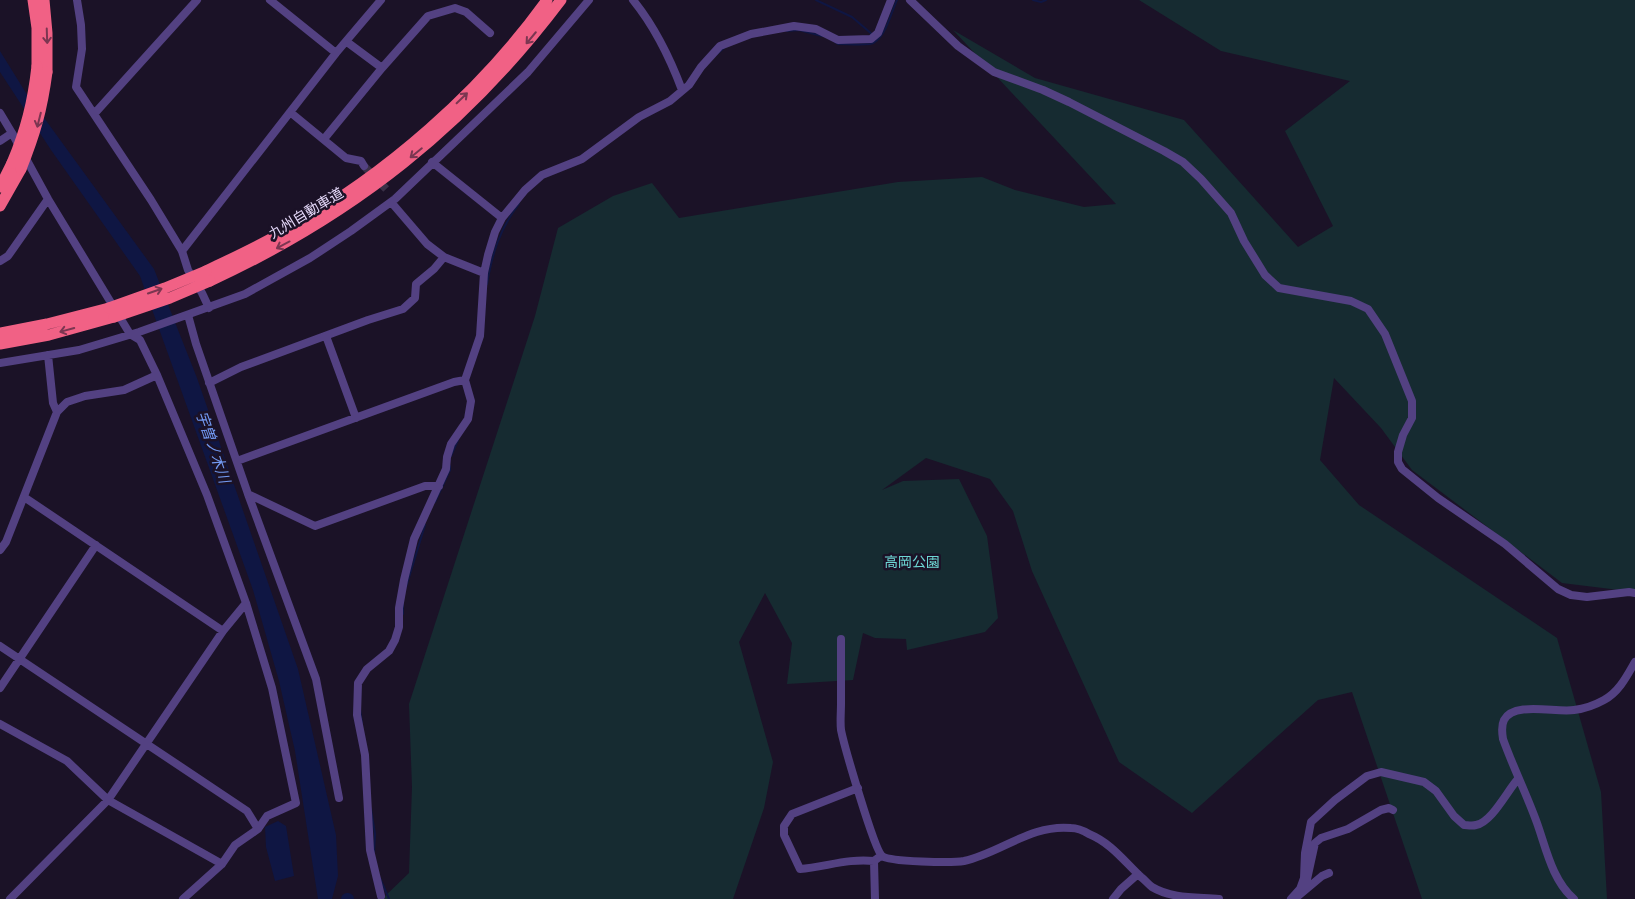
<svg xmlns="http://www.w3.org/2000/svg" width="1635" height="899" viewBox="0 0 1635 899" font-family="Lato,'Noto Sans JP',sans-serif">
	<style>
		.green { fill: #162b31 }
		.water { fill: #0f1643 }
		.lines { fill: none; stroke-linecap: round; stroke-linejoin: round }
		.stream { stroke: #0f1643; stroke-width: 2 }
		.river { stroke: #0f1643; stroke-width: 12 }
		.minor-tunnel { stroke: #3a3047; stroke-width: 8; stroke-dasharray: 8 4; stroke-linecap: butt }
		.minor { stroke: #534182; stroke-width: 8 }
		.highway { stroke: #f16185; stroke-width: 11 }
		.highway-bridge { stroke: #f16185; stroke-width: 11 }
		.oneway { stroke: #7b3651 }
		.labels { text-anchor: middle; stroke-width: 5; stroke-linejoin: round; paint-order: stroke }
		.street-label { font-size: 14px; fill: #e7dbfc; stroke: #1b1227 }
		.park-label { font-size: 14px; fill: #6dd7d5; stroke: #1b1227 }
		.water-label { font-size: 15px; font-style: italic; fill: #739af3; stroke: #1b1227 }
	</style>
	<rect width="100%" height="100%" fill="#1b1227"/>
	<!-- green -->
	<path class="green" d="M 1139,0 L 1635,0 L 1635,597 L 1619,590 L 1562,583 L 1412,470 L 1381,428 L 1334,378 L 1320,460 L 1359,505 L 1557,638 L 1601,792 L 1607,899 L 1422,899 L 1352,692 L 1318,700 L 1192,813 L 1119,762 L 1032,571 L 1013,511 L 990,479 L 926,458 L 882,490 L 903,481 L 959,479 L 987,536 L 998,618 L 985,632 L 907,650 L 906,639 L 875,638 L 863,633 L 853,680 L 787,684 L 792,643 L 765,593 L 739,642 L 773,762 L 764,808 L 733,899 L 382,899 L 409,873 L 412,787 L 409,704 L 535,316 L 558,228 L 613,196 L 652,183 L 679,218 L 898,182 L 982,177 L 1015,190 L 1084,207 L 1116,204 L 953,30 L 1035,78 L 1184,120 L 1298,247 L 1333,226 L 1285,131 L 1350,81 L 1221,51 Z"/>
	<!-- water -->
	<path class="water" d="M 0,51 L 26,93 L 154,269 L 197,378 L 298,669 L 336,835 L 338,876 L 332,899 L 318,899 L 295,751 L 279,681 L 253,590 L 140,276 L 51,150 L 0,72 Z
		M 278,821 L 286,826 L 294,876 L 275,881 L 266,847 L 265,827 Z"/>
	<g class="lines">
		<!-- stream -->
		<path class="stream" d="M 816,0 L 852,17 L 873,35
			M 1033,0 L 1041,2 L 1046,0
			M 787,31 L 799,30 L 822,36
			M 835,42 L 838,44 C 848,44 860,45 870,44 C 885,41 891,12 897,0
			M 717,54 L 725,47
			M 487,284 C 492,254 500,228 519,204
			M 451,456 L 458,440
			M 435,502 L 450,470 L 450,466
			M 406,587 L 425,525
			M 403,614 L 403,604
			M 360,710 L 362,723
			M 371,809 L 375,834 L 374,852
			M 380,878 L 389,899"/>
		<!-- river -->
		<path class="river" d="M 347,899 L 348,899"/>
		<!-- minor-tunnel -->
		<path class="minor-tunnel" d="M 364,166 L 388,191"/>
		<!-- minor -->
		<path class="minor" d="M 77,0 L 81,25 L 82,49 L 76,87 L 151,200 L 182,251 L 188,270 L 202,293 L 209,308
			M 270,0 L 336,53
			M 633,0 C 655,27 670,58 682,90
			M 910,0 L 958,46 L 994,72 L 1043,90 L 1069,102 L 1164,151 L 1183,162 L 1201,179 L 1231,213 L 1244,241 L 1265,275 L 1279,288 L 1351,301 L 1368,309 L 1385,334 L 1412,401 L 1412,418 L 1403,435 L 1398,452 L 1398,462 L 1402,469 L 1438,498 L 1505,544 L 1558,589 L 1571,595 L 1587,597 L 1629,592 L 1635,593
			M 347,42 L 382,68
			M 290,112 L 346,158 L 361,161 L 364,166
			M 0,113 L 12,133 L 48,199 L 130,334 L 140,340 L 157,375 L 207,495 L 246,603 L 272,688 L 296,803 L 267,816 L 258,829 L 235,845 L 222,864 L 183,899
			M 95,113 L 197,0
			M 324,139 L 382,68 L 428,16 L 455,8 L 466,12 L 490,33
			M 0,141 L 12,133
			M 432,162 L 502,218
			M 391,202 L 427,244 L 444,257
			M 182,251 L 336,53 L 381,0
			M 0,261 L 8,256 L 48,199
			M 188,315 L 196,344 L 248,494 L 315,526 L 425,486 L 439,486
			M 326,336 L 356,418
			M 48,355 L 53,403 L 57,412
			M 0,363 L 79,350 L 139,332 L 245,294 L 310,258 L 351,231 L 395,199 L 528,72 L 589,0
			M 209,383 L 241,367 L 368,320 L 403,309 L 415,298 L 416,284 L 434,269 L 444,257 L 484,273
			M 237,461 L 454,382 L 465,380
			M 248,494 L 316,679 L 339,798
			M 24,497 L 223,631
			M 0,550 L 6,542 L 57,412 L 67,402 L 85,396 L 124,390 L 157,375
			M 841,639 C 841,661 841,682 841,704 C 841,712 840,722 841,730 C 844,745 874,849 882,856 C 889,862 953,863 964,861 C 1001,853 1031,824 1071,828 C 1078,828 1084,831 1089,834 C 1111,843 1124,861 1141,877 C 1145,880 1148,884 1152,887 C 1172,899 1197,897 1219,899
			M 0,646 L 247,811 L 258,829
			M 0,688 L 96,545
			M 0,724 L 67,761 L 108,800 L 222,864
			M 858,788 L 792,814 L 784,826 L 784,835 L 800,869 C 825,867 849,858 874,861
			M 1306,884 L 1315,843 L 1321,838 L 1348,829 L 1381,810 L 1389,808 L 1393,810
			M 381,896 L 370,850 L 365,755 L 357,715 L 358,683 L 367,669 L 389,651 L 395,640 L 399,627 L 399,608 L 404,580 L 414,539 L 446,469 L 447,457 L 451,444 L 468,419 L 471,401 L 465,380 L 480,336 L 484,273 L 488,255 L 495,232 L 502,218 L 525,190 L 542,175 L 582,159 L 639,117 L 670,101 L 689,85 L 701,67 L 720,46 L 751,34 L 794,26 L 816,29 L 838,40 L 871,39 L 878,33 L 891,0
			M 1298,896 L 1322,876 L 1329,873
			M 10,899 L 108,800 L 223,631 L 246,603
			M 875,899 L 874,861 L 878,858
			M 1113,899 L 1121,889 L 1138,874
			M 1291,899 L 1300,889 L 1304,878 L 1305,853 L 1311,822 L 1335,800 L 1367,776 L 1381,772 L 1424,782 L 1436,791 L 1454,816 L 1464,825 C 1467,825 1472,826 1476,825 C 1492,822 1507,791 1518,779
			M 1574,899 C 1552,880 1546,848 1537,823 C 1527,795 1513,767 1503,739 C 1502,733 1501,726 1504,720 C 1514,701 1556,713 1574,710 C 1583,709 1595,705 1604,700 C 1619,692 1627,676 1635,662"/>
		<!-- highway -->
		<path class="highway" d="M 33,0 L 37,28 L 37,66
			M 44,0 L 47,33 L 47,72
			M 0,187 L 12,163
			M 0,206 L 21,169
			M 206,271 C 233,258 261,245 287,230 C 386,175 481,92 547,0
			M 210,281 C 353,215 466,126 561,0
			M 0,333 L 47,324 L 109,308
			M 0,344 L 49,335 L 114,317"/>
		<!-- highway-bridge -->
		<path class="highway-bridge" d="M 12,163 C 26,130 33,102 37,66
			M 21,169 C 35,134 42,110 47,72
			M 109,308 L 165,288 L 206,271
			M 114,317 L 170,298 L 210,281"/>
	</g>
	<!-- one-way arrows -->
	<defs><path id="oneway-shaft" d="M-6 0H5M1.5-3L5.5 0L1.5 3" fill="none" stroke-width="1.6" stroke-linecap="round" stroke-linejoin="round" transform="scale(1.25)"/></defs>
	<g class="oneway">
		<use href="#oneway-shaft" transform="translate(47 36) rotate(88)"/>
		<use href="#oneway-shaft" transform="translate(531 38) rotate(130)"/>
		<use href="#oneway-shaft" transform="translate(462 98) rotate(-44)"/>
		<use href="#oneway-shaft" transform="translate(39 120) rotate(104)"/>
		<use href="#oneway-shaft" transform="translate(416 153) rotate(141)"/>
		<use href="#oneway-shaft" transform="translate(283 245) rotate(152)"/>
		<use href="#oneway-shaft" transform="translate(155 291) rotate(-19)"/>
		<use href="#oneway-shaft" transform="translate(67 330) rotate(165)"/>
	</g>
	<g class="labels">
		<!-- street labels -->
		<g class="street-label">
			<text transform="translate(306 213) rotate(-31)" y="5">九州自動車道</text>
		</g>
		<!-- park labels -->
		<g class="park-label">
			<text x="912" y="567">高岡公園</text>
		</g>
		<!-- water labels -->
		<g class="water-label">
			<text transform="translate(213 447) rotate(71)" y="5">宇曽ノ木川</text>
		</g>
	</g>
</svg>
